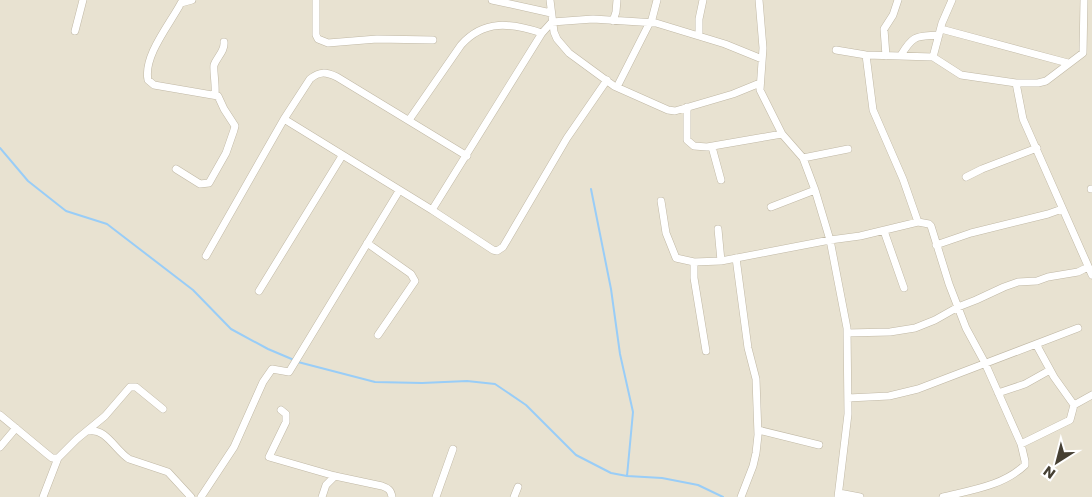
<svg xmlns="http://www.w3.org/2000/svg" width="1092" height="497" viewBox="0 0 1092 497" font-family="Poppins,sans-serif">
	<style>
		.residential { fill: #e8e2d1 }
		.lines { fill: none; stroke-linecap: round; stroke-linejoin: round }
		.stream { stroke: #99cdf7; stroke-width: 2 }
		.minor-casing { stroke: #c0b8a5; stroke-width: 8 }
		.minor { stroke: #fff; stroke-width: 7 }
	</style>
	<rect width="100%" height="100%" fill="#f4efe4"/>
	<!-- residential -->
	<path class="residential" d="M 0,0 L 1092,0 L 1092,497 L 0,497 Z"/>
	<g class="lines">
		<!-- stream -->
		<path class="stream" d="M 0,148 L 28,181 L 66,211 L 107,224 L 193,290 L 231,329 L 268,349 L 294,360
			M 591,189 L 611,289 L 620,354 L 633,412 L 627,476
			M 298,362 L 375,382 L 422,383 L 467,381 L 495,384 L 526,405 L 576,455 L 611,473 L 627,476 L 662,478 L 698,485 L 723,497"/>
		<defs>
			<path id="minor" d="M 316,0 L 316,35 L 318,39 L 328,43 L 377,39 L 433,40
				M 492,0 L 551,13
				M 550,0 L 554,32 L 557,39 L 569,53 L 614,86 L 668,110 L 675,111 L 733,94 L 760,83
				M 759,0 L 763,48 L 760,90 L 782,134 L 803,158 L 815,190 L 830,240 L 847,328 L 848,414 L 838,497
				M 613,21 L 616,12 L 617,0
				M 651,23 L 657,0
				M 941,29 L 1068,63
				M 75,31 L 83,0
				M 699,36 L 699,19 L 703,0
				M 836,50 L 866,55 L 933,57 L 961,75 L 1016,83 L 1038,83 L 1046,81 L 1083,53 L 1084,0
				M 866,55 L 873,110 L 903,179 L 918,222
				M 901,55 C 914,34 916,37 939,35
				M 886,56 L 884,29 L 893,15 L 898,0
				M 933,57 L 942,23 L 952,0
				M 1016,83 L 1023,119 L 1092,275
				M 617,87 L 650,22
				M 215,94 C 216,86 213,69 214,65 C 217,57 225,51 224,42
				M 687,107 L 687,140 L 694,146 L 707,147 L 782,134
				M 284,119 L 432,210 L 493,250 L 497,251 L 503,247 L 567,138 L 607,80
				M 409,120 L 461,45 C 484,19 511,23 542,33
				M 712,147 L 721,180
				M 803,158 L 848,149
				M 176,169 L 200,184 L 209,183 L 226,153 L 234,130 L 235,126 L 224,109 L 218,96 L 154,85 L 148,80 C 143,56 170,24 181,3 L 192,0
				M 966,177 L 982,169 L 1037,148
				M 1091,189 L 1092,189
				M 661,201 L 666,233 L 676,258 L 694,262 L 721,261 L 830,240 L 860,236 L 918,222 L 929,224 L 931,226 L 949,284 L 966,328 L 985,363 L 1021,444 L 1025,461 L 1025,465 C 1003,486 971,490 943,497
				M 771,207 L 815,190
				M 432,210 L 542,33 L 552,22 L 593,19 L 656,23 L 725,44 L 762,59
				M 718,229 L 721,261
				M 884,231 L 904,288
				M 367,243 L 411,274 L 415,281 L 378,335
				M 936,245 L 971,233 L 1048,214 L 1062,209
				M 206,256 L 284,119 L 310,79 C 320,71 326,72 337,77 L 467,156
				M 736,258 L 748,348 L 756,379 L 758,435 L 756,453 L 753,466 L 741,497
				M 694,262 L 694,278 L 706,351
				M 259,291 L 342,156
				M 847,333 L 890,332 L 915,328 L 935,320 L 958,307 L 976,300 L 1004,287 L 1018,282 L 1037,281 L 1048,277 L 1078,272 L 1088,267
				M 1036,344 L 1054,377 L 1074,405
				M 998,393 L 1025,384 L 1050,370
				M 848,398 L 889,396 L 918,389 L 1078,328
				M 281,410 L 286,414 L 286,422 L 269,457 L 335,476 L 382,486 C 388,488 391,490 392,497
				M 0,415 L 47,454 L 52,458 L 58,458 L 77,439 L 105,416 L 130,387 L 136,387 L 163,409
				M 758,430 L 819,445
				M 89,431 C 106,428 115,450 129,459 L 168,472 L 191,497
				M 1021,444 L 1070,420 L 1074,405 L 1092,395
				M 0,447 L 16,428
				M 839,493 L 860,497
				M 43,497 L 58,458
				M 201,497 L 234,447 L 263,382 L 272,369 L 289,372 L 399,191
				M 322,497 L 326,485 L 335,476
				M 436,497 L 453,449
				M 514,497 L 518,487"/>
		</defs>
		<!-- minor casing -->
		<use href="#minor" class="minor-casing"/>
		<!-- minor -->
		<use href="#minor" class="minor"/>
	</g>
	<!-- north arrow -->
	<g transform="translate(1057 462) rotate(216)" stroke="#ffffff" stroke-width="4" paint-order="stroke">
	<path d="M0-4L9 19L0 12L-9 19Z" fill="#464033"/>
	<text y="-8" font-size="14" font-weight="bold" text-anchor="middle" fill="#464033">N</text>
	</g>
</svg>
